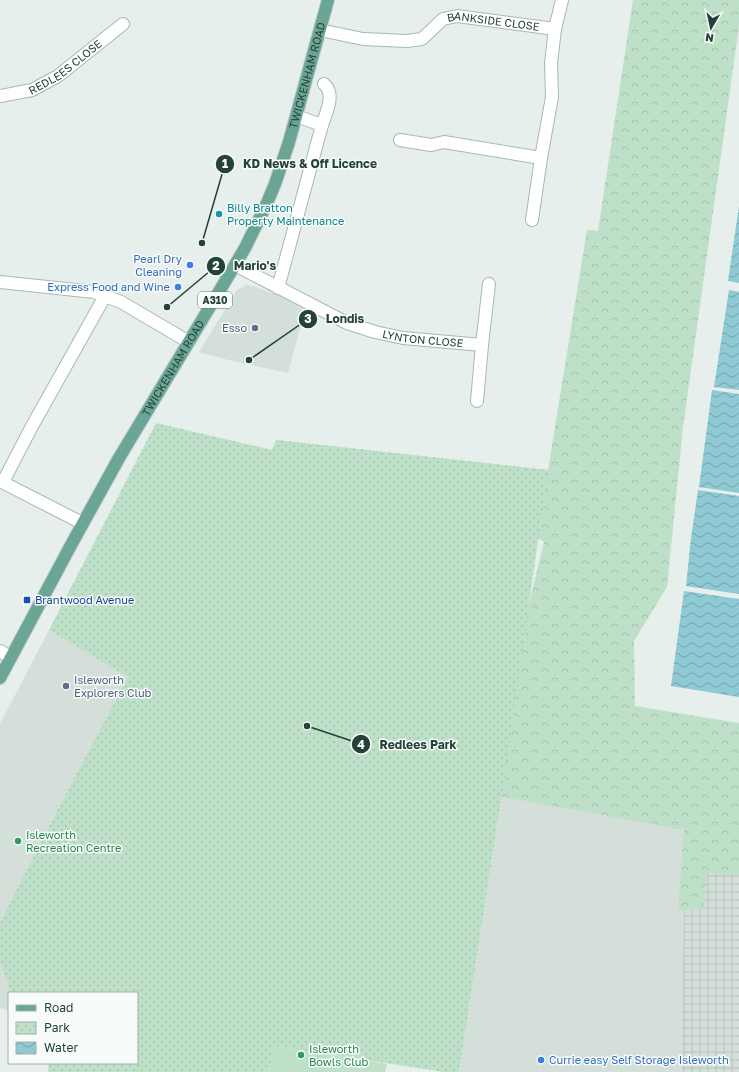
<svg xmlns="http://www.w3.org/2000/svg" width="739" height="1072" viewBox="0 0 739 1072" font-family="'Golos Text',sans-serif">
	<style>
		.built { fill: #d4dfda }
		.industrial { fill: url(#industrial-grid) }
		.grass { fill: #bfe0c8 }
		.forest { fill: url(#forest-crowns) }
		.park { fill: url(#park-dots) }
		.water { fill: url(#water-waves) }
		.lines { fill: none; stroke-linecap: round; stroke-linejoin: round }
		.minor-casing { stroke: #a8b8b2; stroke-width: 14 }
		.major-casing { stroke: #c2cac8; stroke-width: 14 }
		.minor { stroke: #fff; stroke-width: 12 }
		.major { stroke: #6aa596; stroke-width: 12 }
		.culture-dot { fill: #0f9aa8; stroke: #f7fbf9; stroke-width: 1.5 }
		.shop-dot { fill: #3f7fe0; stroke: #f7fbf9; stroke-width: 1.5 }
		.service-dot { fill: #5c6f8a; stroke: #f7fbf9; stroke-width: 1.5 }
		.transit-dot { fill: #1a4fb4; stroke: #f7fbf9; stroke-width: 1.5 }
		.leisure-dot { fill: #2e9e5b; stroke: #f7fbf9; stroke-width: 1.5 }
		.labels { text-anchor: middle; stroke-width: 3; stroke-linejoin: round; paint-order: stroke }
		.shield { fill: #f7fbf9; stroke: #637a73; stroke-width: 1 }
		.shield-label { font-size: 10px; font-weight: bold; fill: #24423a }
		.street-label { font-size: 11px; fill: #24423a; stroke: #f7fbf9 }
		.culture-label { font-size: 11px; fill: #0d838f; stroke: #f7fbf9; text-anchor: start }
		.shop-label { font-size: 11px; fill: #366cbe; stroke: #f7fbf9; text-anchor: end }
		.service-label { font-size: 11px; fill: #4e5e75; stroke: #f7fbf9; text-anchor: end }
		.transit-label { font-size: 11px; fill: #164399; stroke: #f7fbf9; text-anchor: start }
		.leisure-label { font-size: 11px; fill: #27864d; stroke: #f7fbf9; text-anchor: start }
		.leader { fill: none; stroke: #24423a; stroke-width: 1.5 }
		.callout-dot { fill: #24423a; stroke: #f7fbf9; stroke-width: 1.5 }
		.mark-label { font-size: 12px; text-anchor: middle; font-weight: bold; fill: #fff }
		.callout-label { font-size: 12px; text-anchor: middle; font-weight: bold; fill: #24423a; stroke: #f7fbf9; stroke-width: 3; stroke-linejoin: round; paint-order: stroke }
	</style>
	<defs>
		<pattern id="industrial-grid" width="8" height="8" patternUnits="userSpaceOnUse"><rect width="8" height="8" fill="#d4dfda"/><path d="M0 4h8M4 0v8" fill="none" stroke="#b6c1bc"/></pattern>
		<pattern id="forest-crowns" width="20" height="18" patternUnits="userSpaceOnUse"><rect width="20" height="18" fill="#bfe0c8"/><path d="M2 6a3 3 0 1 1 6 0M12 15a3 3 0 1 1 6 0" fill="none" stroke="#a4c1ad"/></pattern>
		<pattern id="park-dots" width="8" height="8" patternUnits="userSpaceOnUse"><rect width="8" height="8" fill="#bfe0c8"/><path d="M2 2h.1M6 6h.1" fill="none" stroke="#a4c1ad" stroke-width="1.8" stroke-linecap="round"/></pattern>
		<pattern id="water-waves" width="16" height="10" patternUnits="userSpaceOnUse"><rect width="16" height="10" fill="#8ec9d4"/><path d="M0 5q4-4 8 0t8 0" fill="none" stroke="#74a5ad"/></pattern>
	</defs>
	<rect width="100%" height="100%" fill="#e6efeb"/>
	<!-- built -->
	<path class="built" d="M 246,285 L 256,287 L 282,297 L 305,310 L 288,373 L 228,360 L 199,352 L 237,290 Z
		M 49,630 L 129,677 L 58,809 L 0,922 L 0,724 Z
		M 502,794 L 684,824 L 682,1072 L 459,1072 Z
		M 0,963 L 11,993 L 9,993 L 8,1010 L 0,1008 Z"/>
	<!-- industrial -->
	<path class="industrial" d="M 684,863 L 739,866 L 739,1072 L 682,1072 Z"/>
	<!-- grass -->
	<path class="grass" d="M 274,1046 L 387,1064 L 385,1072 L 269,1072 Z"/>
	<!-- forest -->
	<path class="forest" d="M 633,0 L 739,0 L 739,26 L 683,427 L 667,587 L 634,641 L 635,706 L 739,723 L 739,875 L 707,873 L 703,909 L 678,910 L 684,830 L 498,796 L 498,731 L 544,542 L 512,522 L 235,442 L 272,450 L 276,440 L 548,470 L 587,230 L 598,231 Z"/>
	<!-- park -->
	<path class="park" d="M 156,423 L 272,450 L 276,440 L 548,470 L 502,794 L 459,1072 L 444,1072 L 274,1046 L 269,1072 L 48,1072 L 49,1063 L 137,1063 L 137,993 L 11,993 L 0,963 L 0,922 L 58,809 L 128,677 L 49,630 Z"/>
	<!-- water -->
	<path class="water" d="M 739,206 L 739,283 L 728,281 Z
		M 729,290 L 739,292 L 739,390 L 714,387 Z
		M 712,390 L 739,394 L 739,493 L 699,487 Z
		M 698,490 L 739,496 L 739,594 L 686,586 L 691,538 Z
		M 684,591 L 739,599 L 739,697 L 671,686 Z"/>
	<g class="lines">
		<defs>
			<g id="minor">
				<path d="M 555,29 L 562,0"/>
				<path id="s1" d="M 320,30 L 363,39 L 407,41 L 422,39 L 443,19 L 457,16 L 555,29 L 551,63 L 552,97 L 541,158 L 444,142 L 431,145 L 400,140"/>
				<path id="s2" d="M 0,96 L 32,90 L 58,76 L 123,24"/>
				<path d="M 322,125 C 326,113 336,94 324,84"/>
				<path d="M 532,220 L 541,158"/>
				<path id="s3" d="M 235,265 L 347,323 L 375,332 L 403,338 L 482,345 L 477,401"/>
				<path d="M 0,282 L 94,292 L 121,302 L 189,342"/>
				<path d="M 278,288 L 322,125 L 296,116"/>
				<path d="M 482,345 L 489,284"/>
				<path d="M 0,481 L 82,523"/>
				<path d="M 3,482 L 31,428 L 105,296"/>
				<path d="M 0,651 L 10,657"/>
			</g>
			<g id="major">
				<path id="s4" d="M 0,678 L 71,545 L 119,458 L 220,290 L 245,248 L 267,203 L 275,184 L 289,142 L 328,0"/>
			</g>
		</defs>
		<!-- minor casing -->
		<use href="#minor" class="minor-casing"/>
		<!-- major casing -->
		<use href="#major" class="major-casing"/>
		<!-- minor -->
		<use href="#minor" class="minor"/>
		<!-- major -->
		<use href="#major" class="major"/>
	</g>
	<!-- markers -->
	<circle class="culture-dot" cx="219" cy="214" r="4"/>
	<g class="shop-dot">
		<circle cx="190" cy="265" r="4"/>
		<circle cx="178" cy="287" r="4"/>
		<circle cx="541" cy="1060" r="4"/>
	</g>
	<g class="service-dot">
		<circle cx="255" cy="328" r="4"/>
		<circle cx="66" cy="686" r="4"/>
	</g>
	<rect class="transit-dot" x="23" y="596" width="8" height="8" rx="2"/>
	<g class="leisure-dot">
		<circle cx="18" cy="841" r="4"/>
		<circle cx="301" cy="1055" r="4"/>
	</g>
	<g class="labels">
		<!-- shield labels -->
		<rect class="shield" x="198" y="292" width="34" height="16" rx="3"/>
		<g class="shield-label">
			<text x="215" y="304">A310</text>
		</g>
		<!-- street labels -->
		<g class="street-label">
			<text dy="4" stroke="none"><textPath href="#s1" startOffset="183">BANKSIDE CLOSE</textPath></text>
			<text dy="4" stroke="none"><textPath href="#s2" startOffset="73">REDLEES CLOSE</textPath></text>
			<text dy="4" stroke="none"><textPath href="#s4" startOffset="679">TWICKENHAM ROAD</textPath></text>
			<text dy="4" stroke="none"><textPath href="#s3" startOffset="204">LYNTON CLOSE</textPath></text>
			<text dy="4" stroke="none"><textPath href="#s4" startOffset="355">TWICKENHAM ROAD</textPath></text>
		</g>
		<!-- culture labels -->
		<g class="culture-label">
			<text x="227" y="212">Billy Bratton<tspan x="227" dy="13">Property Maintenance</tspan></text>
		</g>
		<!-- shop labels -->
		<g class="shop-label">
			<text x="182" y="263">Pearl Dry<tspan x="182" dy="13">Cleaning</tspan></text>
			<text x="170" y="291">Express Food and Wine</text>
			<text x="549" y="1064" text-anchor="start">Currie easy Self Storage Isleworth</text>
		</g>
		<!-- service labels -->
		<g class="service-label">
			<text x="247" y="332">Esso</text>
			<text x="74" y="684" text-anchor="start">Isleworth<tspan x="74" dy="13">Explorers Club</tspan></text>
		</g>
		<!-- transit labels -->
		<g class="transit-label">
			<text x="35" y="604">Brantwood Avenue</text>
		</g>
		<!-- leisure labels -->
		<g class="leisure-label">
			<text x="26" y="839">Isleworth<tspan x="26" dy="13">Recreation Centre</tspan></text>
			<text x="309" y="1053">Isleworth<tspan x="309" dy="13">Bowls Club</tspan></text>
		</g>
	</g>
	<!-- callouts -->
	<path class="leader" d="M202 243L225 164M167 307L216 266M249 360L308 319M307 726L361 744"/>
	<g class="callout-dot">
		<circle cx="202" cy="243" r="4"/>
		<circle cx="167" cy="307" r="4"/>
		<circle cx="249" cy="360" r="4"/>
		<circle cx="307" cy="726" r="4"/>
		<circle cx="225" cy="164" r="10"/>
		<circle cx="216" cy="266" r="10"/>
		<circle cx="308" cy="319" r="10"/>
		<circle cx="361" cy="744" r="10"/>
	</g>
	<g class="mark-label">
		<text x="225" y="168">1</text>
		<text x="216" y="270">2</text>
		<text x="308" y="323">3</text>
		<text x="361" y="749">4</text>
	</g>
	<g class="callout-label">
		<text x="310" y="168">KD News &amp; Off Licence</text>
		<text x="255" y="270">Mario's</text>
		<text x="345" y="323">Londis</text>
		<text x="418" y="749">Redlees Park</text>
	</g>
	<!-- legend -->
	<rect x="8" y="992" width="130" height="72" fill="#f7fbf9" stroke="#a3b1ad"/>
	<rect x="16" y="1005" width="20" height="6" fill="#6aa596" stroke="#a3b1ad"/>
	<text x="44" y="1012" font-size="12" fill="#24423a">Road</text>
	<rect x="16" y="1022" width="20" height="12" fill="url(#park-dots)" stroke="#a3b1ad"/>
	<text x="44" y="1032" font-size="12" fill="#24423a">Park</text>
	<rect x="16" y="1042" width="20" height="12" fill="url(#water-waves)" stroke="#a3b1ad"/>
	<text x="44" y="1052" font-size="12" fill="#24423a">Water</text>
	<!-- north arrow -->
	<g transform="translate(711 28) rotate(189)" stroke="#f7fbf9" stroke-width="3" paint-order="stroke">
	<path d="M0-3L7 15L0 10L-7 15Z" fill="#24423a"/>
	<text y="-6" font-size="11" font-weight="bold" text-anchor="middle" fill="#24423a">N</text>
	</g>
</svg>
